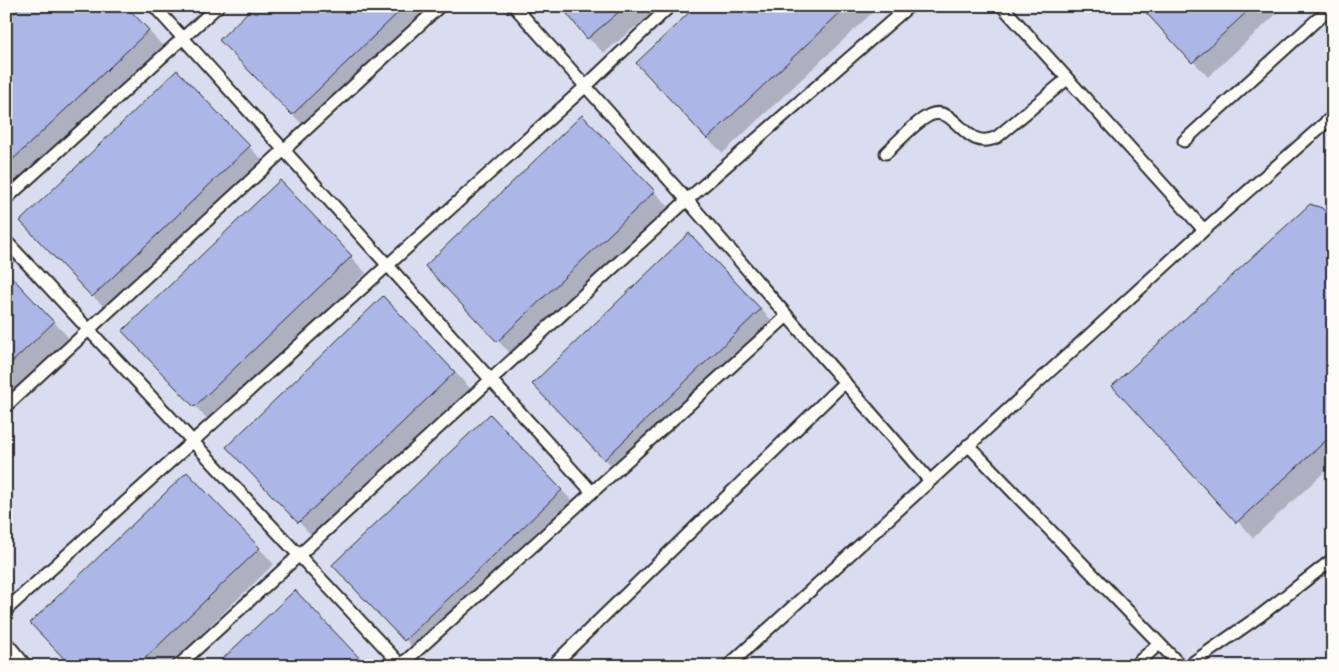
<svg xmlns="http://www.w3.org/2000/svg" width="1339" height="672" viewBox="0 0 1339 672" font-family="'Balsamiq Sans',sans-serif">
	<style>
		.built { fill: #daddf0 }
		.shadow { fill: #0003 }
		.building { fill: #acb6e7; stroke: #2b2b2b }
		.lines { fill: none; stroke-linecap: round; stroke-linejoin: round }
		.service-casing { stroke: #2b2b2b; stroke-width: 15 }
		.service { stroke: #fdfcf7; stroke-width: 11 }
	</style>
	<rect width="100%" height="100%" fill="#edeef4"/>
	<filter id="ink" filterUnits="userSpaceOnUse"><feTurbulence type="fractalNoise" baseFrequency=".02" numOctaves="2"/><feDisplacementMap in="SourceGraphic" scale="10" xChannelSelector="R" yChannelSelector="G"/><feConvolveMatrix kernelMatrix="1 2 1 2 8 2 1 2 1" color-interpolation-filters="sRGB"/></filter>
	<g filter="url(#ink)">
		<!-- built -->
		<path class="built" d="M 6,6 L 1333,6 L 1333,666 L 6,666 Z"/>
		<!-- shadow -->
		<path class="shadow" d="M 125,6 L 163,46 L 7,195 L 6,23 Z
			M 199,6 L 215,6 L 207,14 Z
			M 256,6 L 437,6 L 308,130 L 292,114 Z
			M 562,6 L 660,6 L 604,53 L 588,38 Z
			M 698,6 L 867,6 L 873,12 L 723,153 L 707,138 Z
			M 1141,6 L 1285,6 L 1208,77 Z
			M 193,87 L 264,162 L 108,311 L 93,296 Z
			M 598,132 L 669,207 L 513,356 L 498,341 Z
			M 295,197 L 366,273 L 210,422 L 124,331 Z
			M 1333,221 L 1333,464 L 1253,538 L 1114,386 Z
			M 705,250 L 776,325 L 620,474 L 605,459 Z
			M 6,272 L 69,338 L 6,398 Z
			M 399,313 L 470,388 L 314,538 L 299,522 Z
			M 505,431 L 577,506 L 421,656 L 334,565 Z
			M 203,489 L 274,564 L 168,666 L 73,666 Z"/>
		<!-- building -->
		<path class="building" d="M 22,6 L 126,6 L 149,30 L 6,166 L 6,21 Z
			M 254,6 L 405,6 L 292,115 L 219,40 Z
			M 561,6 L 626,6 L 587,39 Z
			M 696,6 L 847,6 L 707,139 L 636,63 Z
			M 1140,6 L 1253,6 L 1192,63 Z
			M 177,70 L 250,146 L 92,297 L 20,221 Z
			M 582,115 L 655,191 L 497,342 L 425,266 Z
			M 280,180 L 352,256 L 194,407 L 122,331 Z
			M 1310,204 L 1322,208 L 1333,220 L 1333,434 L 1236,523 L 1112,386 Z
			M 689,233 L 761,309 L 604,460 L 532,384 Z
			M 6,271 L 54,322 L 6,368 Z
			M 383,296 L 455,372 L 298,523 L 226,447 Z
			M 490,414 L 562,490 L 404,641 L 332,565 Z
			M 187,472 L 260,548 L 137,666 L 71,666 L 30,623 Z
			M 295,590 L 367,666 L 215,666 Z"/>
		<g class="lines">
			<defs>
				<path id="service" d="M 154,6 L 592,492
					M 514,6 L 687,200 L 930,481
					M 1002,6 L 1204,230
					M 1184,141 L 1332,6
					M 886,153 C 898,142 915,122 930,115 C 957,104 964,153 997,137 L 1067,79
					M 6,199 L 218,6
					M 6,241 L 402,666
					M 6,406 L 440,6
					M 968,445 L 1181,666
					M 6,610 L 586,86 L 670,6
					M 6,642 L 26,666
					M 178,666 L 687,200 L 909,6
					M 400,666 L 787,316
					M 552,666 L 845,382
					M 728,666 L 1204,230 L 1333,116
					M 1134,666 L 1159,644
					M 1188,666 L 1261,615 L 1333,559"/>
			</defs>
			<!-- service casing -->
			<use href="#service" class="service-casing"/>
			<!-- service -->
			<use href="#service" class="service"/>
		</g>
	</g>
	<!-- margin -->
	<rect width="1339" height="672" fill="none" stroke="#fdfcf7" stroke-width="25"/>
	<rect x="12" y="12" width="1314" height="647" fill="none" stroke="#2b2b2b" stroke-width="2" filter="url(#ink)"/>
</svg>
